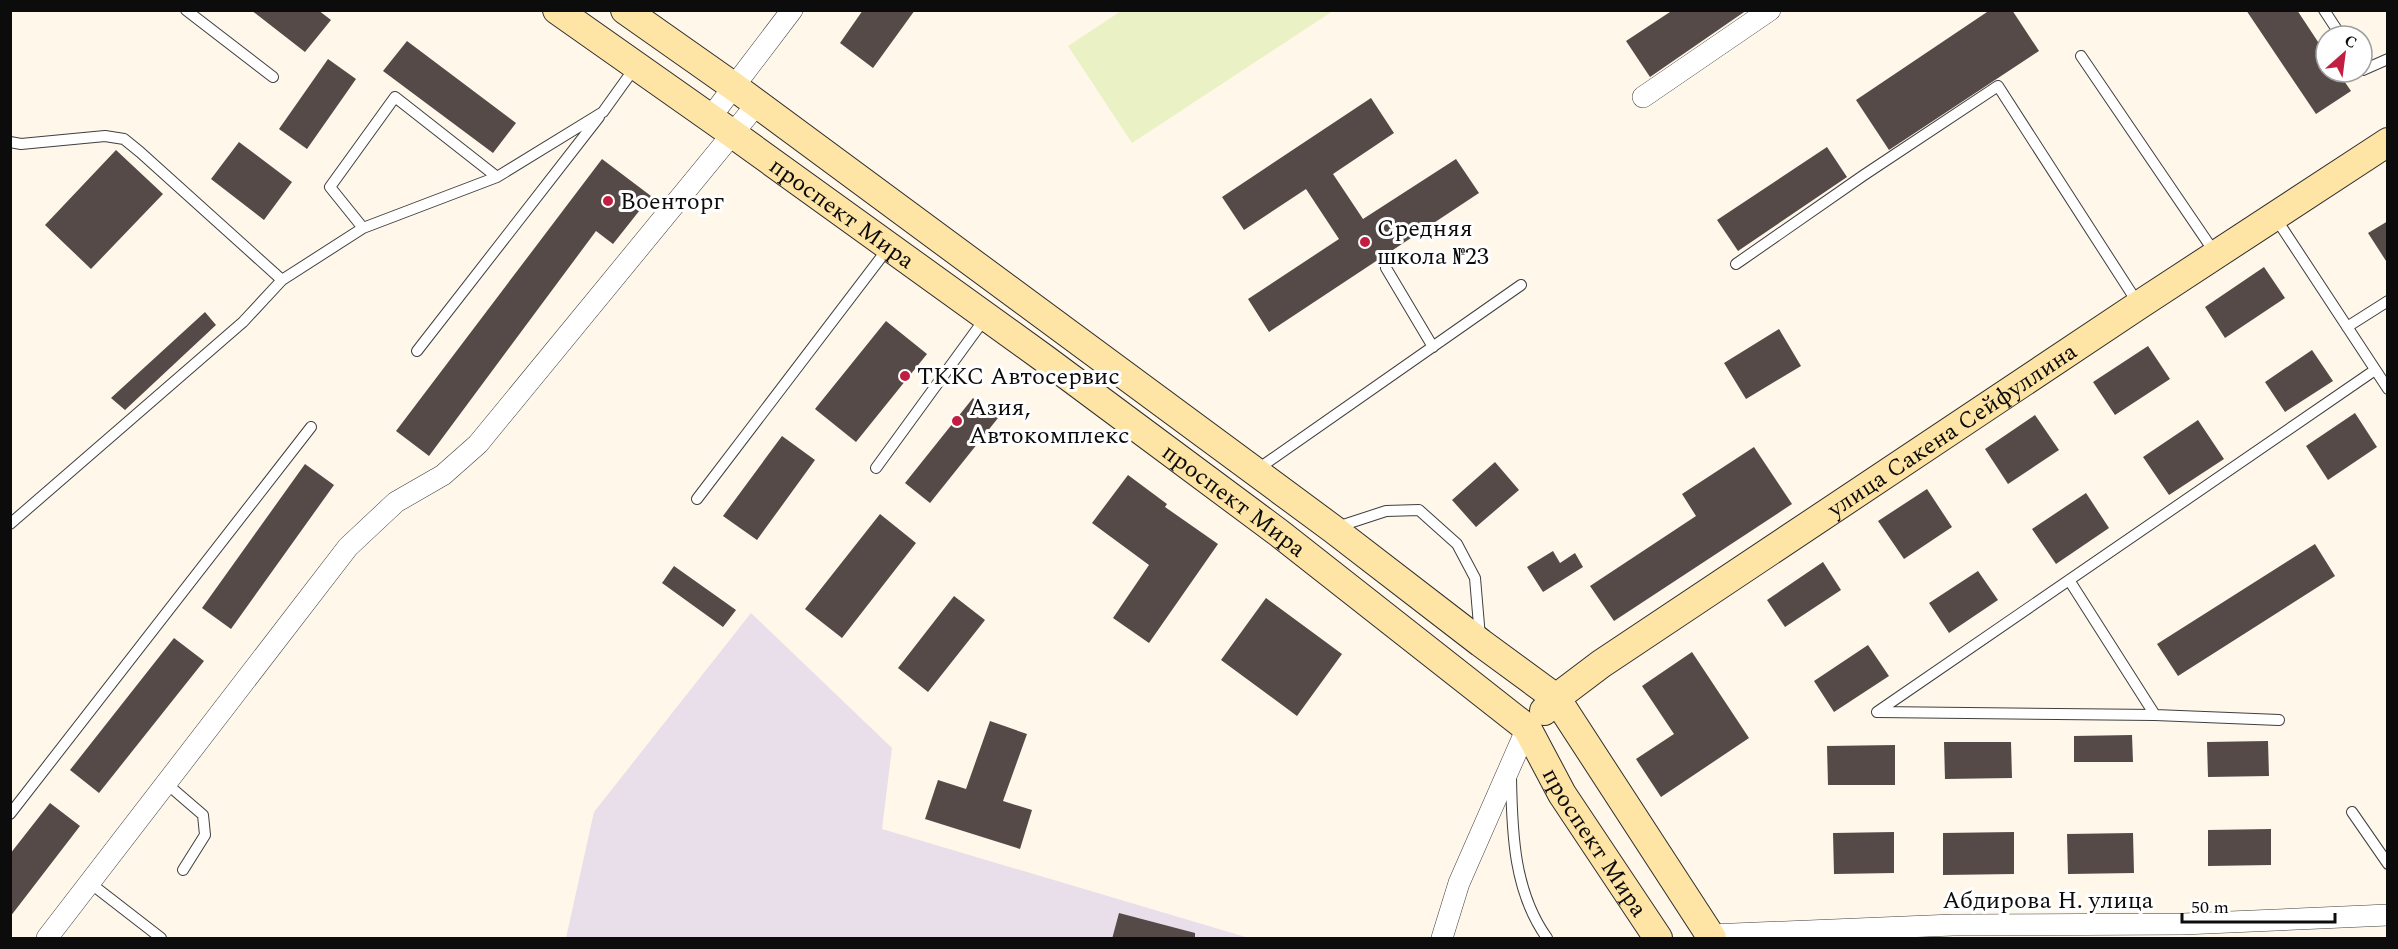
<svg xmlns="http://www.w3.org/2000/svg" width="2398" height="949" viewBox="0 0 2398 949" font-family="Spectral,serif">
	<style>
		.industrial { fill: #e8dfeb }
		.pitch { fill: #eaf2c5 }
		.building { fill: #554a48 }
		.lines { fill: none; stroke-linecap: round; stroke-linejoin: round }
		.lane-casing { stroke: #3f3f3f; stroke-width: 12 }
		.street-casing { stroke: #3f3f3f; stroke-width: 22 }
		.secondary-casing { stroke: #2e2e2e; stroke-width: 30 }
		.lane { stroke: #fff; stroke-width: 10 }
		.street { stroke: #fff; stroke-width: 21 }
		.secondary { stroke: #ffe5a5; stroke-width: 28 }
		.poi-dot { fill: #c21e42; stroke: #fff; stroke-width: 2 }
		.labels { text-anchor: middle; stroke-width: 6; stroke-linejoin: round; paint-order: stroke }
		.poi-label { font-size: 24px; fill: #0c0c0c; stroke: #fff; text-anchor: start }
		.street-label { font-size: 24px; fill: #0c0c0c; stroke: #fff }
	</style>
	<rect width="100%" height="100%" fill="#fff7ea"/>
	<!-- industrial -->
	<path class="industrial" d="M 751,613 L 892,748 L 882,829 L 1249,938 L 566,938 L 594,812 Z"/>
	<!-- pitch -->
	<path class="pitch" d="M 1121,11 L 1121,10 L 1333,11 L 1132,143 L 1068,46 Z"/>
	<!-- building -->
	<path class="building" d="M 251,10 L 318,10 L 331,20 L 305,52 Z
		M 863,10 L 915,10 L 873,68 L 840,43 Z
		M 1673,10 L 1747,10 L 1650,77 L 1626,41 Z
		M 1990,10 L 2012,10 L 2039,51 L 1889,150 L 1856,100 Z
		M 2246,10 L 2297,10 L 2326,54 L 2326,72 L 2338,72 L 2351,91 L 2316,114 Z
		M 407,41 L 516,123 L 493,153 L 383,71 Z
		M 328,59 L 356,79 L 307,149 L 279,129 Z
		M 1371,98 L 1394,133 L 1333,174 L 1363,219 L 1456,159 L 1479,193 L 1269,332 L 1248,299 L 1339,239 L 1306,189 L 1244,230 L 1222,197 Z
		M 239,142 L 292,182 L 264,220 L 211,179 Z
		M 1827,147 L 1847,177 L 1738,251 L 1717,220 Z
		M 116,150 L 163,194 L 91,269 L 45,225 Z
		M 602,159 L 651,196 L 613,244 L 596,231 L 429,456 L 396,431 Z
		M 2388,221 L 2388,264 L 2368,233 Z
		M 2264,267 L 2285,298 L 2225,338 L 2205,307 Z
		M 205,312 L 216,325 L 125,410 L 111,398 Z
		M 886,321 L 927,354 L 856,442 L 815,409 Z
		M 1779,329 L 1801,366 L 1746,399 L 1724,363 Z
		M 2148,346 L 2170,379 L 2115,415 L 2093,382 Z
		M 2312,350 L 2333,381 L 2285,412 L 2265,382 Z
		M 973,398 L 998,418 L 930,503 L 905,483 Z
		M 2355,413 L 2377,447 L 2328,480 L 2306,446 Z
		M 2035,415 L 2059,450 L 2008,484 L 1985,449 Z
		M 2198,420 L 2224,459 L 2169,495 L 2143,457 Z
		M 782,436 L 815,460 L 757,540 L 723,516 Z
		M 1754,447 L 1792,504 L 1614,621 L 1590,586 L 1696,516 L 1682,494 Z
		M 1495,462 L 1519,490 L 1476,527 L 1452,500 Z
		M 305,464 L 334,485 L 231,629 L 202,608 Z
		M 1128,475 L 1167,504 L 1165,507 L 1218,544 L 1149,643 L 1113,618 L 1149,565 L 1092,523 Z
		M 1927,489 L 1952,527 L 1904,559 L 1878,521 Z
		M 2086,493 L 2109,528 L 2056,564 L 2032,529 Z
		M 880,514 L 916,543 L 842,638 L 805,609 Z
		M 2315,544 L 2335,576 L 2178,676 L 2157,644 Z
		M 1553,551 L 1560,563 L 1575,553 L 1583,567 L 1543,592 L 1527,567 Z
		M 1823,562 L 1841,590 L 1785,627 L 1767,600 Z
		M 674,566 L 736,610 L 723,627 L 662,583 Z
		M 1978,571 L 1998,600 L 1949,633 L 1929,603 Z
		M 954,596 L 985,620 L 928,692 L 898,668 Z
		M 1266,598 L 1342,654 L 1297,716 L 1221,660 Z
		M 174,638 L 204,661 L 99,793 L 70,770 Z
		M 1868,645 L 1889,676 L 1834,712 L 1814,681 Z
		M 1692,652 L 1749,738 L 1661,797 L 1636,759 L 1674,734 L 1642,686 Z
		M 990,721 L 1027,734 L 1003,801 L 1032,810 L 1020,849 L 925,819 L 938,780 L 966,789 Z
		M 2132,735 L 2133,762 L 2074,762 L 2074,736 Z
		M 2268,741 L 2269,776 L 2208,777 L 2207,742 Z
		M 1944,742 L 2011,742 L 2012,778 L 1945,779 Z
		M 1895,745 L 1895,785 L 1828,785 L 1827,746 Z
		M 50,803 L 80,826 L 10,917 L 10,854 Z
		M 2271,829 L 2271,865 L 2208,866 L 2208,830 Z
		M 1894,832 L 1894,873 L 1834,874 L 1833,833 Z
		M 2014,832 L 2014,874 L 1943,875 L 1943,833 Z
		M 2133,833 L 2134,873 L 2068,874 L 2067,834 Z
		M 1119,913 L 1195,933 L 1195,939 L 1112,939 Z"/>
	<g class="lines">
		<defs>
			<path id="lane" d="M 186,10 L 273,77
				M 2324,10 L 2341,36
				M 2081,56 L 2215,253
				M 2362,67 L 2363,70 L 2388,59
				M 10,142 L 21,144 L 105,136 L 124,139 L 140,152 L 282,280
				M 2275,217 L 2388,389
				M 363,228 L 330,187 L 395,97 L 497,177
				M 1736,264 L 1864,175 L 1998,86 L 2139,305
				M 1386,268 L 1433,347
				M 2347,327 L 2388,301
				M 417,351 L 599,117
				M 876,468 L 986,317
				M 1255,471 L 1521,285
				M 697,499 L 889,247
				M 10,524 L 243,322 L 282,280 L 363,228 L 497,177 L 603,112 L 636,66
				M 1337,527 L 1386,511 L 1419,510 L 1457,544 L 1475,578 L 1480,637
				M 2069,580 L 2155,715
				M 1877,712 L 2375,370
				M 1877,712 L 2155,715 L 2279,720
				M 1511,778 C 1512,834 1514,892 1547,938
				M 167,784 L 203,815 L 205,835 L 183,870
				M 2352,812 L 2388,864
				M 10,814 L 311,427
				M 90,883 L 161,938"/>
			<path id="street" d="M 1643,97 L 1770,10
				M 710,118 L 792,10
				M 1710,935 L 1953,925 L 2183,924 L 2388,915
				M 47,938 L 348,547 L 396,502 L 443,475 L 478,444 L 757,104
				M 1442,938 L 1459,883 L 1527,728"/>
			<g id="secondary">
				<path id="s1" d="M 557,10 L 733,134 L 1045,359 L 1279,533 L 1527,728 L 1562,794 L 1658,938"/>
				<path d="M 625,10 L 733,86 L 1333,529 L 1481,643 L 1556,698 L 1712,938"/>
				<path id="s2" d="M 1544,711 L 1556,698 L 1601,664 L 2139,305 L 2388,142"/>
			</g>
		</defs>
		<!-- lane casing -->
		<use href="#lane" class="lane-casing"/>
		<!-- street casing -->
		<use href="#street" class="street-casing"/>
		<!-- secondary casing -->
		<use href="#secondary" class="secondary-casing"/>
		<!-- lane -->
		<use href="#lane" class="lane"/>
		<!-- street -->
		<use href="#street" class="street"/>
		<!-- secondary -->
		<use href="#secondary" class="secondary"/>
	</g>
	<!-- markers -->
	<g class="poi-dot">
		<circle cx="608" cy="201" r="6"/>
		<circle cx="1365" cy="242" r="6"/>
		<circle cx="905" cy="376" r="6"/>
		<circle cx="957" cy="421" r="6"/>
	</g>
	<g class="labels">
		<!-- poi labels -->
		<g class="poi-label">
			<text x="620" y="209">Военторг</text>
			<text x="1377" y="236">Средняя<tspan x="1377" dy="28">школа №23</tspan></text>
			<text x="917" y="384">ТККС Автосервис</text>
			<text x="969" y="415">Азия,<tspan x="969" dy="28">Автокомплекс</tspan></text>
		</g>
		<!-- street labels -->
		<g class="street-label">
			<text dy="8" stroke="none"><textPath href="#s1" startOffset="350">проспект Мира</textPath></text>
			<text dy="8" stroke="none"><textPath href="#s2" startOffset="496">улица Сакена Сейфуллина</textPath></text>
			<text dy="8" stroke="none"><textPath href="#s1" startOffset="836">проспект Мира</textPath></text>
			<text dy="8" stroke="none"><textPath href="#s1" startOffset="1340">проспект Мира</textPath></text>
			<text x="2048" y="908">Абдирова Н. улица</text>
		</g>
	</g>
	<!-- border -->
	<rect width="2398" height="949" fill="none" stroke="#0c0c0c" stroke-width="24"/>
	<!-- north arrow -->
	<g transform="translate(2344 54) rotate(28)"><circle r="28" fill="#ffffff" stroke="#9e9e9e" stroke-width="1.5"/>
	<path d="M0-4.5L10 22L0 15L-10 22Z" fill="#c21e42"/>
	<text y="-9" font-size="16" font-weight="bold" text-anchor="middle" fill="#0c0c0c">С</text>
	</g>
	<!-- scale -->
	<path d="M2182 913v9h153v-9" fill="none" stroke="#0c0c0c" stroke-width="3"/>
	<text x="2191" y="913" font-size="18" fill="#0c0c0c" stroke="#ffffff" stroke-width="4.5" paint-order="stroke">50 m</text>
</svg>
